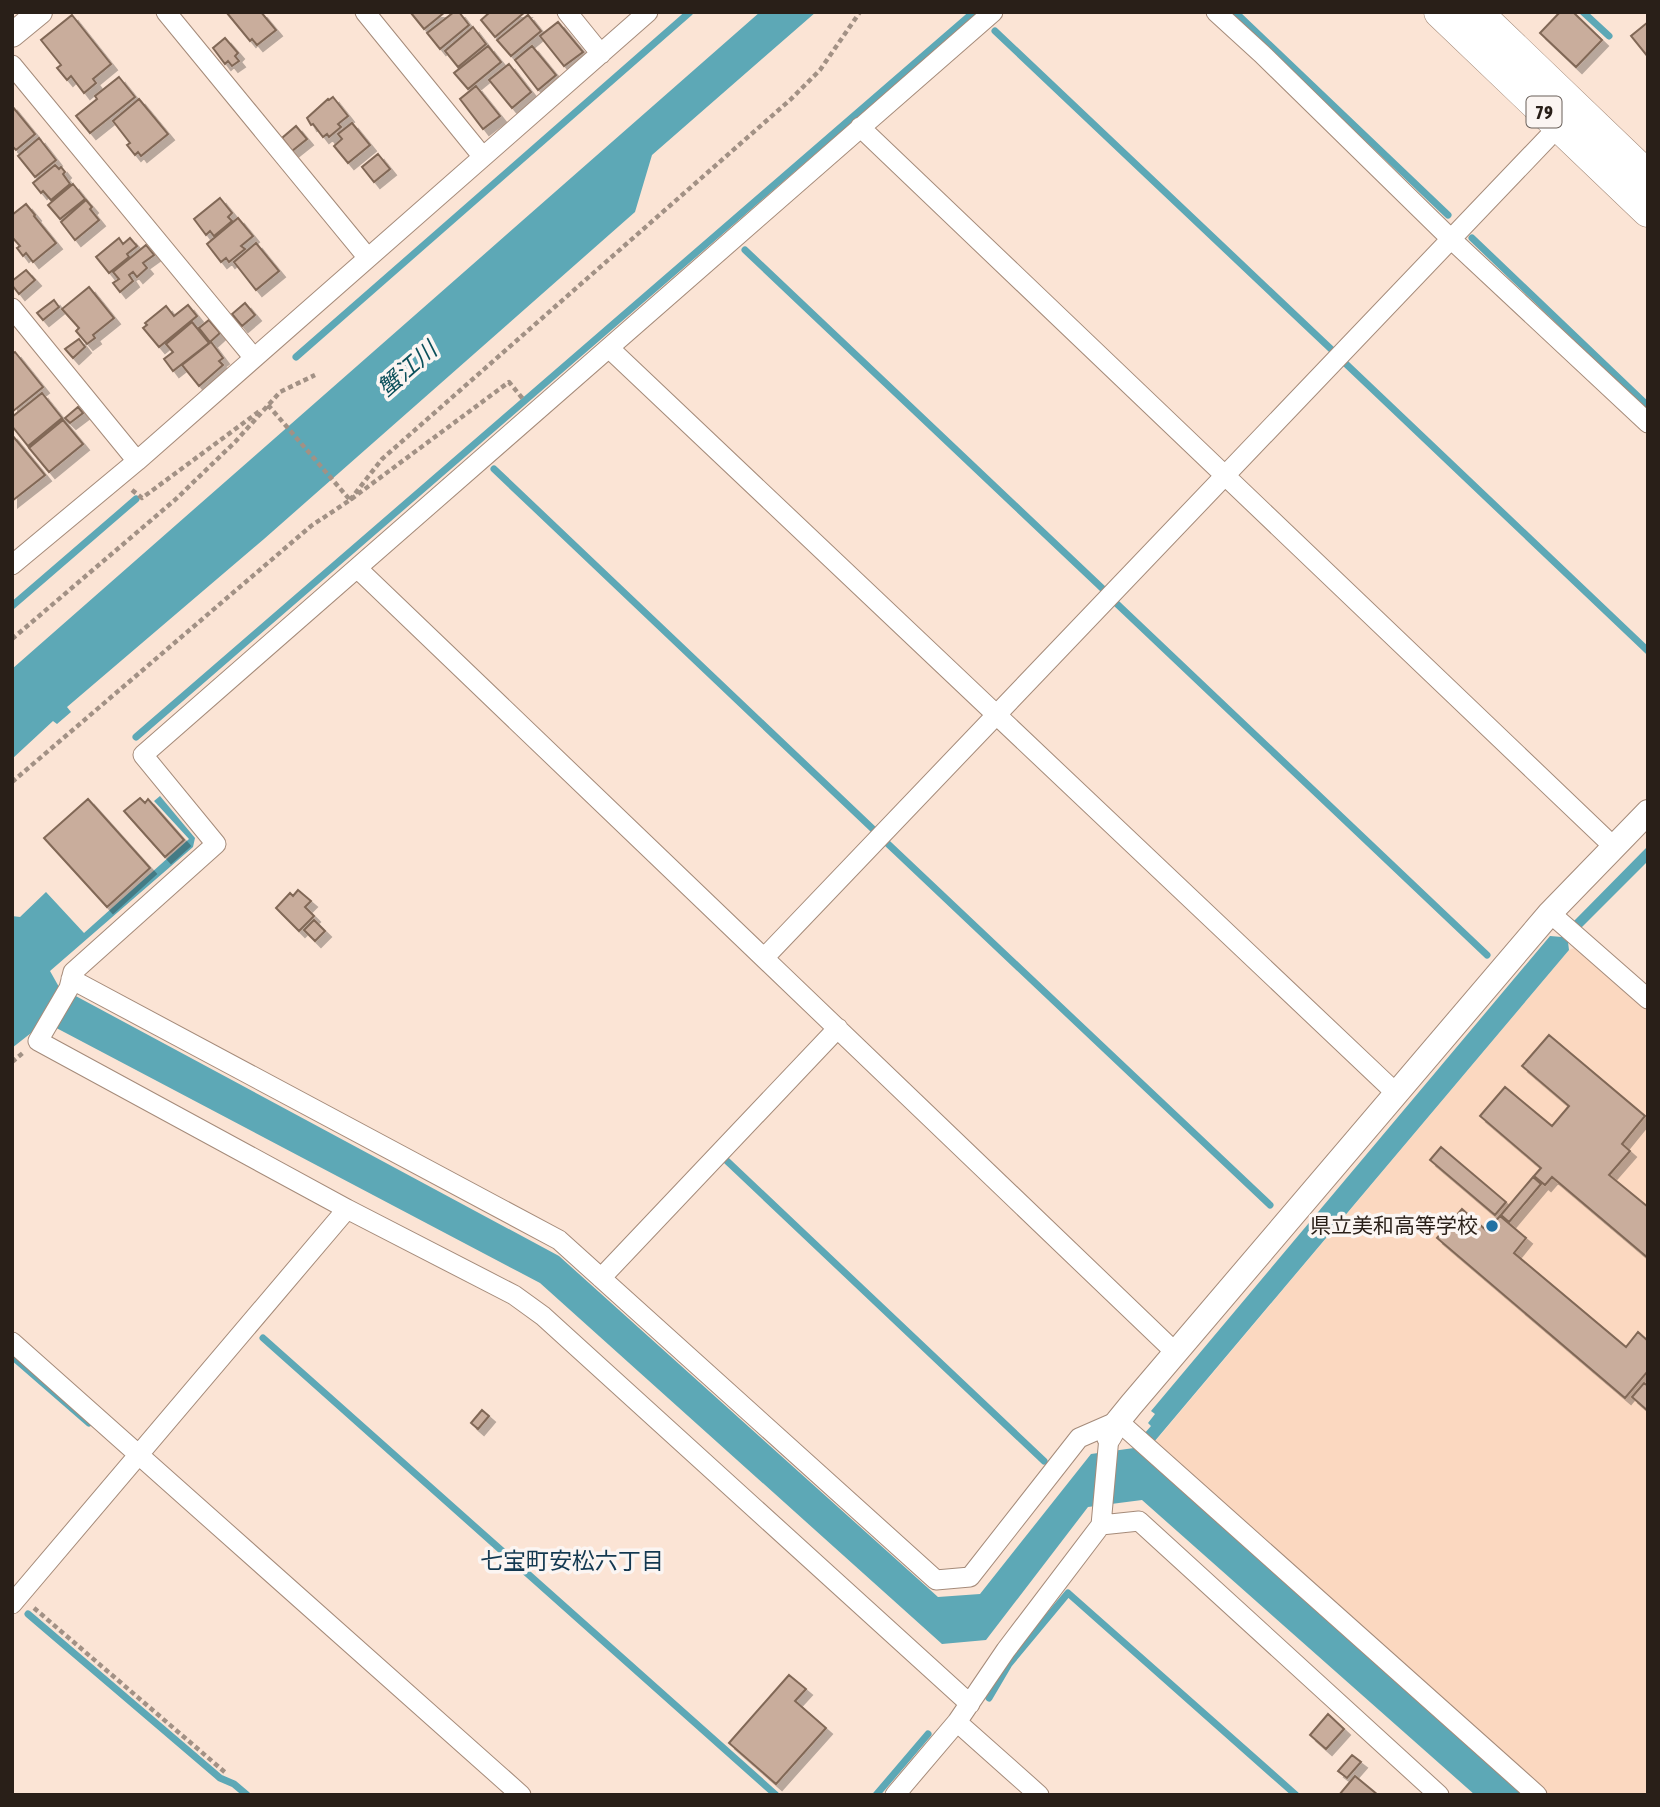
<svg xmlns="http://www.w3.org/2000/svg" width="1660" height="1807" viewBox="0 0 1660 1807" font-family="'Asap Condensed','Noto Sans JP',sans-serif">
	<style>
		.built { fill: #fbd8c0 }
		.water { fill: #5da8b6 }
		.lines { fill: none; stroke-linecap: round; stroke-linejoin: round }
		.stream { stroke: #5da8b6; stroke-width: 7 }
		.building { fill: #c9ad9c; stroke: #816857; stroke-width: 2; filter: url(#shadow) }
		.minor-casing { stroke: #a58b7a; stroke-width: 21 }
		.tertiary-casing { stroke: #a58b7a; stroke-width: 26 }
		.primary-casing { stroke: #a58b7a; stroke-width: 33 }
		.path { stroke: #a29185; stroke-width: 4.5; stroke-dasharray: 5 3.5; stroke-linecap: butt }
		.minor { stroke: #fff; stroke-width: 19 }
		.tertiary { stroke: #fff; stroke-width: 24 }
		.primary { stroke: #fff; stroke-width: 32 }
		.poi-dot { fill: #2171a3; stroke: #fbf5f2; stroke-width: 2.5 }
		.labels { text-anchor: middle; stroke-width: 7; stroke-linejoin: round; paint-order: stroke }
		.shield { fill: #fbf5f2; stroke: #685f59; stroke-width: 2 }
		.shield-label { font-size: 19px; font-weight: bold; fill: #291f18 }
		.poi-label { font-size: 21px; fill: #291f18; stroke: #fbf5f2; text-anchor: end }
		.water-label { font-size: 23px; font-style: italic; fill: #0c505b; stroke: #fbf5f2 }
		.neighbourhood-label { font-size: 23px; fill: #133850; stroke: #fbf5f2 }
	</style>
	<defs>
		<filter id="shadow"><feDropShadow dx="6" dy="6" stdDeviation="0" flood-color="#0004"/></filter>
	</defs>
	<rect width="100%" height="100%" fill="#fbe4d5"/>
	<!-- built -->
	<path class="built" d="M 1577,947 L 1648,1010 L 1648,1795 L 1547,1795 L 1153,1444 L 1569,950 Z"/>
	<!-- water -->
	<path class="water" d="M 760,12 L 816,12 L 652,155 L 635,212 L 264,539 L 67,707 L 71,712 L 57,724 L 53,721 L 12,759 L 12,669 Z
		M 160,796 L 195,838 L 193,847 L 50,971 L 59,987 L 559,1256 L 938,1597 L 980,1594 L 1091,1454 L 1134,1448 L 1523,1795 L 1475,1795 L 1142,1500 L 1088,1507 L 986,1640 L 942,1644 L 540,1283 L 45,1022 L 12,1048 L 12,916 L 20,917 L 46,892 L 84,933 L 189,839 L 154,801 Z
		M 1648,846 L 1648,861 L 1580,929 L 1573,922 Z
		M 1550,936 L 1562,937 L 1568,942 L 1569,950 L 1154,1442 L 1144,1434 L 1151,1426 L 1148,1423 L 1155,1414 L 1151,1411 Z"/>
	<g class="lines">
		<!-- stream -->
		<path class="stream" d="M 1235,12 L 1448,215
			M 1583,12 L 1609,36
			M 995,31 L 1332,350
			M 1472,238 L 1648,406
			M 745,250 L 1103,589
			M 296,357 L 690,12
			M 1345,363 L 1648,651
			M 494,469 L 875,831
			M 1116,603 L 1487,955
			M 12,606 L 136,499
			M 136,737 L 974,12
			M 887,843 L 1270,1205
			M 727,1161 L 1044,1461
			M 263,1338 L 776,1795
			M 12,1356 L 89,1423
			M 28,1614 L 220,1778 L 234,1784 L 247,1795
			M 989,1698 L 1009,1664 L 1068,1593 L 1296,1795
			M 876,1795 L 928,1734"/>
	</g>
	<!-- building -->
	<path class="building" d="M 229,12 L 261,12 L 276,30 L 257,45 L 252,39 L 250,41 L 227,13 Z
		M 412,12 L 445,12 L 424,29 L 411,13 Z
		M 454,12 L 459,12 L 469,25 L 440,49 L 427,33 Z
		M 490,12 L 525,12 L 495,37 L 481,20 Z
		M 1560,12 L 1573,12 L 1602,40 L 1576,67 L 1540,33 Z
		M 72,15 L 111,64 L 93,79 L 96,83 L 84,93 L 71,76 L 67,80 L 57,68 L 61,65 L 41,40 Z
		M 528,15 L 541,31 L 511,56 L 497,40 Z
		M 558,22 L 583,52 L 564,66 L 540,36 Z
		M 1648,22 L 1648,57 L 1631,36 Z
		M 473,27 L 486,44 L 458,67 L 445,51 Z
		M 225,38 L 238,53 L 235,56 L 239,61 L 232,66 L 228,61 L 225,64 L 213,48 Z
		M 488,46 L 501,62 L 468,89 L 454,73 Z
		M 532,46 L 556,75 L 538,90 L 515,60 Z
		M 509,64 L 531,92 L 512,108 L 489,80 Z
		M 119,77 L 135,97 L 90,133 L 76,116 L 97,99 L 95,96 Z
		M 476,86 L 500,116 L 483,129 L 460,99 Z
		M 333,97 L 348,116 L 338,124 L 341,127 L 329,137 L 327,134 L 323,137 L 313,124 L 311,125 L 307,118 L 328,99 L 329,100 Z
		M 139,99 L 168,134 L 141,156 L 138,152 L 135,155 L 127,145 L 130,143 L 113,121 Z
		M 12,106 L 35,134 L 16,150 L 12,146 Z
		M 352,123 L 370,145 L 348,163 L 334,146 L 342,139 L 338,134 Z
		M 296,126 L 307,139 L 292,151 L 282,138 Z
		M 39,138 L 56,160 L 35,177 L 18,156 Z
		M 378,154 L 390,169 L 374,182 L 362,167 Z
		M 55,165 L 59,169 L 61,167 L 65,172 L 63,174 L 70,184 L 51,200 L 43,191 L 41,193 L 33,183 Z
		M 73,184 L 85,199 L 60,219 L 48,205 Z
		M 220,198 L 232,213 L 228,217 L 232,221 L 214,236 L 210,231 L 206,235 L 194,219 Z
		M 86,200 L 92,207 L 90,209 L 99,220 L 75,240 L 61,222 Z
		M 26,204 L 35,215 L 34,216 L 56,243 L 33,262 L 26,253 L 23,256 L 17,248 L 20,246 L 12,237 L 12,215 Z
		M 238,218 L 253,236 L 241,246 L 245,249 L 229,262 L 226,258 L 221,262 L 207,244 Z
		M 119,238 L 123,244 L 130,238 L 137,246 L 127,254 L 129,257 L 109,273 L 96,257 Z
		M 256,243 L 279,271 L 256,290 L 234,262 Z
		M 146,245 L 154,255 L 143,263 L 147,268 L 137,277 L 133,272 L 129,275 L 133,281 L 120,292 L 113,283 L 119,279 L 113,272 Z
		M 26,270 L 35,280 L 19,294 L 12,285 L 12,281 Z
		M 89,287 L 114,318 L 93,335 L 95,338 L 87,344 L 76,331 L 79,328 L 62,309 Z
		M 54,300 L 59,307 L 43,320 L 37,313 Z
		M 245,303 L 255,315 L 242,326 L 232,314 Z
		M 188,305 L 197,316 L 159,347 L 143,328 L 147,325 L 145,323 L 166,306 L 174,316 Z
		M 209,320 L 220,333 L 210,342 L 199,328 Z
		M 192,322 L 209,343 L 173,371 L 164,359 L 173,352 L 166,344 Z
		M 79,339 L 85,347 L 73,358 L 65,349 Z
		M 211,342 L 223,358 L 219,361 L 223,365 L 199,386 L 182,365 Z
		M 15,352 L 43,387 L 12,412 L 12,354 Z
		M 42,393 L 62,418 L 28,446 L 12,426 L 12,417 Z
		M 78,407 L 83,413 L 70,423 L 65,418 Z
		M 63,420 L 83,444 L 49,472 L 29,448 Z
		M 12,435 L 45,475 L 12,501 Z
		M 140,798 L 145,803 L 148,799 L 184,840 L 165,857 L 124,811 Z
		M 88,799 L 150,868 L 107,907 L 44,838 Z
		M 298,890 L 311,901 L 305,907 L 314,916 L 299,931 L 276,908 L 290,893 L 293,896 Z
		M 314,920 L 325,931 L 315,941 L 304,930 Z
		M 1549,1035 L 1645,1116 L 1622,1144 L 1630,1151 L 1609,1175 L 1648,1207 L 1648,1258 L 1552,1177 L 1545,1185 L 1534,1176 L 1541,1168 L 1480,1116 L 1505,1087 L 1552,1126 L 1569,1106 L 1522,1066 Z
		M 1441,1147 L 1506,1202 L 1495,1215 L 1430,1160 Z
		M 1533,1177 L 1541,1184 L 1509,1222 L 1501,1215 Z
		M 1462,1209 L 1487,1231 L 1500,1216 L 1526,1238 L 1514,1253 L 1626,1347 L 1638,1332 L 1648,1341 L 1648,1371 L 1625,1398 L 1437,1238 Z
		M 1644,1383 L 1648,1386 L 1648,1411 L 1632,1397 Z
		M 482,1410 L 489,1416 L 478,1429 L 471,1423 Z
		M 789,1675 L 806,1689 L 795,1701 L 826,1728 L 776,1784 L 729,1743 Z
		M 1328,1714 L 1344,1729 L 1326,1749 L 1310,1735 Z
		M 1352,1755 L 1361,1762 L 1347,1778 L 1338,1771 Z
		M 1355,1776 L 1378,1795 L 1339,1795 Z"/>
	<g class="lines">
		<defs>
			<path id="minor" d="M 166,12 L 368,258
				M 365,12 L 483,157
				M 567,12 L 601,54
				M 1216,12 L 1262,54 L 1451,239 L 1648,423
				M 12,65 L 254,358
				M 860,127 L 1614,847
				M 12,308 L 137,461
				M 609,348 L 1397,1094
				M 12,565 L 137,461 L 648,12
				M 357,568 L 1176,1353
				M 1550,913 L 1648,999
				M 764,958 L 1559,126
				M 71,979 L 559,1240 L 936,1580 L 970,1577 L 1079,1438 L 1118,1421 L 1537,1795
				M 601,1278 L 838,1028
				M 12,1342 L 521,1795
				M 1101,1525 L 1139,1521 L 1439,1795
				M 12,1604 L 347,1209
				M 970,1704 L 543,1316 L 514,1295 L 347,1209 L 38,1041 L 69,988 L 73,972 L 216,844 L 143,755 L 993,12
				M 957,1722 L 1039,1795
				M 895,1795 L 957,1722 L 1006,1650 L 1101,1525 L 1109,1437"/>
			<path id="tertiary" d="M 12,35 L 40,12
				M 1109,1437 L 1118,1421 L 1131,1405 L 1550,913 L 1648,812"/>
			<path id="primary" d="M 1440,12 L 1648,211
				M 1476,12 L 1648,177"/>
		</defs>
		<!-- minor casing -->
		<use href="#minor" class="minor-casing"/>
		<!-- tertiary casing -->
		<use href="#tertiary" class="tertiary-casing"/>
		<!-- primary casing -->
		<use href="#primary" class="primary-casing"/>
		<!-- path -->
		<path class="path" d="M 268,405 L 350,500
			M 132,490 L 142,498 L 261,410
			M 350,500 L 382,459 L 790,100 L 820,70 L 860,12
			M 12,639 L 176,499 L 235,442 L 280,392 L 315,375
			M 12,782 L 311,526 L 350,500 L 509,382 L 523,399
			M 12,1062 L 24,1052
			M 34,1608 L 227,1774"/>
		<!-- minor -->
		<use href="#minor" class="minor"/>
		<!-- tertiary -->
		<use href="#tertiary" class="tertiary"/>
		<!-- primary -->
		<use href="#primary" class="primary"/>
	</g>
	<!-- markers -->
	<circle class="poi-dot" cx="1492" cy="1226" r="7"/>
	<g class="labels">
		<!-- shield labels -->
		<rect class="shield" x="1526.5" y="96.5" width="35" height="31" rx="5"/>
		<g class="shield-label">
			<text x="1544" y="119">79</text>
		</g>
		<!-- poi labels -->
		<g class="poi-label">
			<text x="1478" y="1233">県立美和高等学校</text>
		</g>
		<!-- water labels -->
		<g class="water-label">
			<text transform="translate(407 369) rotate(-41)" y="8">蟹江川</text>
		</g>
		<!-- neighbourhood labels -->
		<g class="neighbourhood-label">
			<text x="572" y="1569">七宝町安松六丁目</text>
		</g>
	</g>
	<!-- border -->
	<rect width="1660" height="1807" fill="none" stroke="#291f18" stroke-width="28"/>
</svg>
